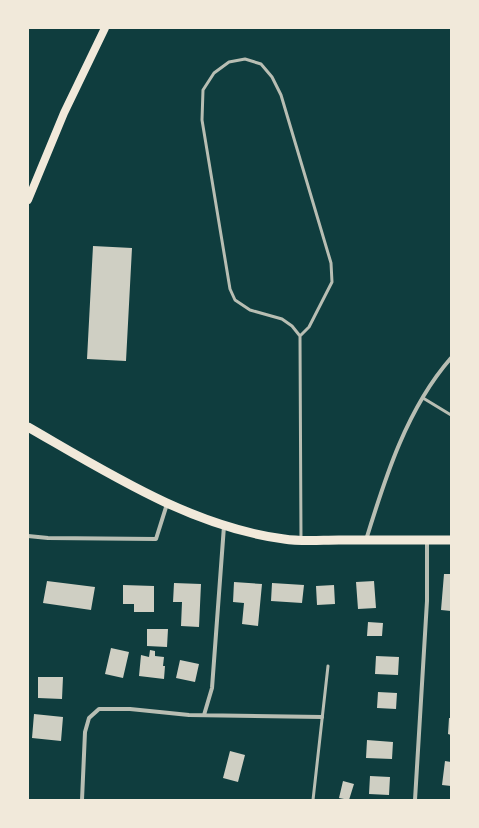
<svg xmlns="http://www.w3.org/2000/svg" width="479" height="828" viewBox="0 0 479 828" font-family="Roboto,sans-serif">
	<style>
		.building { fill: #cfcfc3 }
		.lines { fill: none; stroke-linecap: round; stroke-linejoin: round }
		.service { stroke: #b8beb3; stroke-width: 3 }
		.minor { stroke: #b8beb3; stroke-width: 4 }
		.secondary { stroke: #f1e9da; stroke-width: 8 }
		.primary { stroke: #f1e9da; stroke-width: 9 }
	</style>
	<rect width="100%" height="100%" fill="#0f3d3e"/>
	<!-- building -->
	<path class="building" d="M 93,246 L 132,248 L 126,361 L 87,359 Z
		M 444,574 L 451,574 L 451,611 L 441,610 Z
		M 47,581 L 95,587 L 91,610 L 43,603 Z
		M 374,581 L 376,608 L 358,609 L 356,582 Z
		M 234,582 L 262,584 L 258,626 L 242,624 L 244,603 L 233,602 Z
		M 174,583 L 201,584 L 199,627 L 181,626 L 182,602 L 173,602 Z
		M 272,583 L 304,585 L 302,603 L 271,601 Z
		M 123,585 L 154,586 L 154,612 L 134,612 L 134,604 L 123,604 Z
		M 334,585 L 335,604 L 317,605 L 316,586 Z
		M 368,622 L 383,623 L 382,636 L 367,636 Z
		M 147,629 L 168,629 L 167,647 L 147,646 Z
		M 111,648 L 129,652 L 123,678 L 105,674 Z
		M 150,650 L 155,651 L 155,656 L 164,657 L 163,666 L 165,666 L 164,679 L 139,676 L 141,655 L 149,657 Z
		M 376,656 L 399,657 L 398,675 L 375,674 Z
		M 180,660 L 199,664 L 195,682 L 176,678 Z
		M 38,677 L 63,677 L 62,699 L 38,698 Z
		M 378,692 L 397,693 L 396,709 L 377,708 Z
		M 34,714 L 63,717 L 61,741 L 32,738 Z
		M 449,718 L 451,718 L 451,735 L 448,734 Z
		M 367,740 L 393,742 L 392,759 L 366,758 Z
		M 230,751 L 245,755 L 238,782 L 223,778 Z
		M 445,761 L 451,762 L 451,786 L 442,785 Z
		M 370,776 L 390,777 L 389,795 L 369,794 Z
		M 343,781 L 354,784 L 349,800 L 339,798 Z"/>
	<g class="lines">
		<!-- service -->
		<path class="service" d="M 300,336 L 292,326 L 282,319 L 250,310 L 235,300 L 230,289 L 202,120 L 203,90 L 214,73 L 229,62 L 245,59 L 261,64 L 272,77 L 281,95 L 331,263 L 332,282 L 309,327 L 300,336 L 301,540
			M 423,398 L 451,415
			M 313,800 L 328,666"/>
		<!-- minor -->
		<path class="minor" d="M 28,536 L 48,538 L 156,539 L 167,504
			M 366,540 C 385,478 407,408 451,358
			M 204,715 L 212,688 L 224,526
			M 82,800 L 85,732 L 89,718 L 99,709 L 130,709 L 189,715 L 322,717
			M 415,800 L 427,601 L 427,541"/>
		<!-- secondary -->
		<path class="secondary" d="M 28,200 L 64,113 L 105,28"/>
		<!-- primary -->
		<path class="primary" d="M 28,427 C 108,473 192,527 284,539 C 302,542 321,540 339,540 C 376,540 414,540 451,540"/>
	</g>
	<!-- border -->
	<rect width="479" height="828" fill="none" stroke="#f1e9da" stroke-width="58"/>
</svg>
